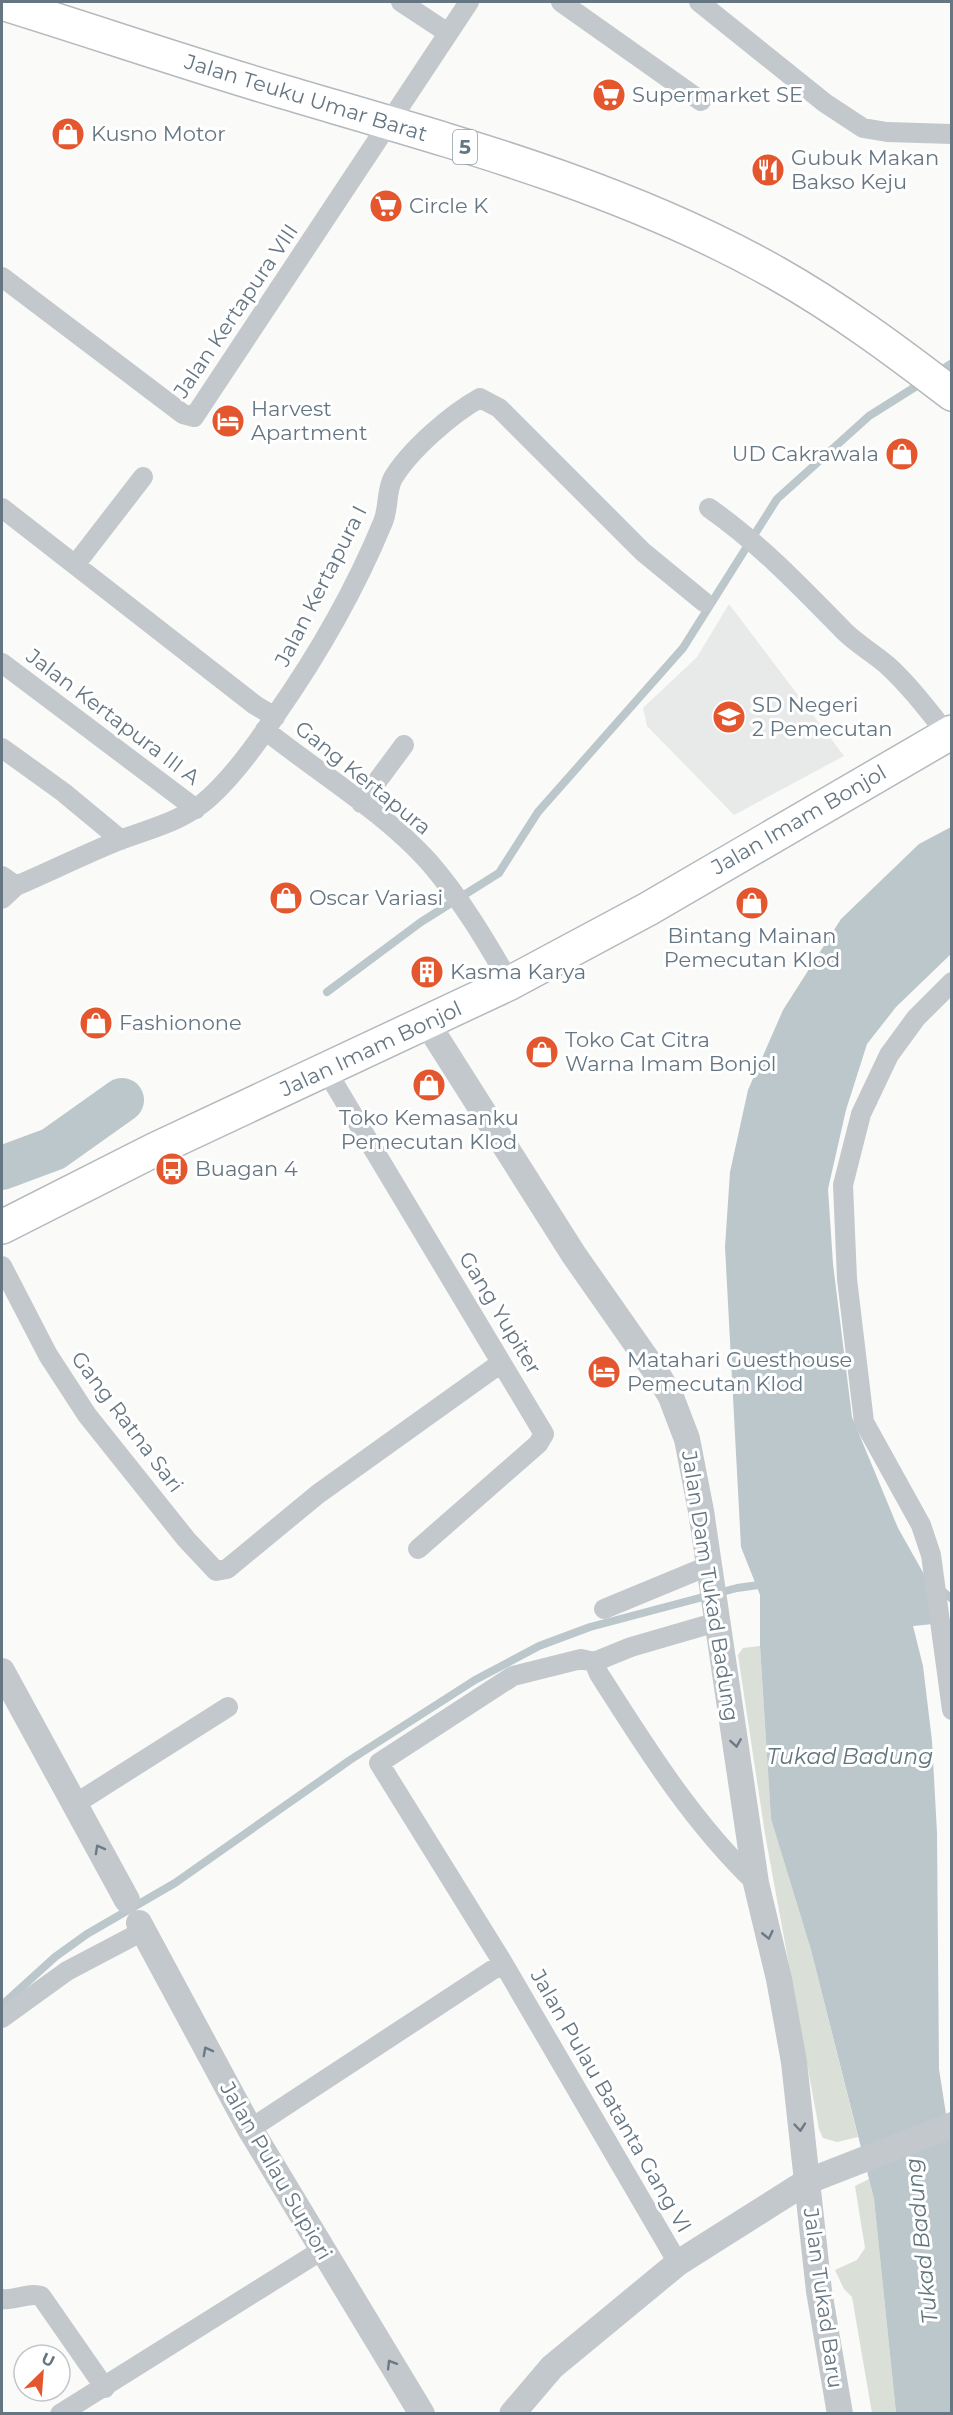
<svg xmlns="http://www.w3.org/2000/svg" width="953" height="2415" viewBox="0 0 953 2415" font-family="Montserrat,sans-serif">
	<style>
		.built { fill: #e8e9e9 }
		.green { fill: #dadfd7 }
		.water { fill: #bbc7cb }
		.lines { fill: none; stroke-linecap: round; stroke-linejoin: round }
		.stream { stroke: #bbc7cb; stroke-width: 8 }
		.river { stroke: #bbc7cb; stroke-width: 44 }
		.trunk-casing { stroke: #b4b9bd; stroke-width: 36 }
		.minor { stroke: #c3c8cc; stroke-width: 20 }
		.tertiary { stroke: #c3c8cc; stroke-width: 26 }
		.trunk { stroke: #fff; stroke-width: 33 }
		.oneway { stroke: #6a7a87 }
		.labels { text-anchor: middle; stroke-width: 6; stroke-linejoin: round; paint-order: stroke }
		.shield { fill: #fff; stroke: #939fa8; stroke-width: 1.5 }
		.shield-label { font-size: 20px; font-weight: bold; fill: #657683 }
		.poi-label { font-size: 21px; fill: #657683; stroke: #fff; text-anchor: start }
		.street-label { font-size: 21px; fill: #657683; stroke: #fff }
		.water-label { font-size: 22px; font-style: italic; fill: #60757c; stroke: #fff }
	</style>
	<rect width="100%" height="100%" fill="#fafaf8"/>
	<!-- built -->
	<path class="built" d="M 729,604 L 844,756 L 734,815 L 647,726 L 643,708 L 697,657 Z"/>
	<!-- green -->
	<path class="green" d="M 760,1646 L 771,1819 L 811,1950 L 858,2137 L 837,2142 L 823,2138 L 819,2129 L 765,1834 L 738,1655 L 743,1648 Z
		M 869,2179 L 874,2199 L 896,2413 L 872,2413 L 852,2297 L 844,2289 L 835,2270 L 857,2260 L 865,2248 L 855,2186 Z"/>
	<!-- water -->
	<path class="water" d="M 951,827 L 951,954 L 896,1007 L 867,1044 L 846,1110 L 828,1189 L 833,1264 L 852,1417 L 898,1528 L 925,1576 L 933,1624 L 913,1626 L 923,1666 L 932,1741 L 937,1833 L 939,2069 L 952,2153 L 951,2413 L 896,2413 L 874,2199 L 811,1950 L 771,1819 L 760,1646 L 760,1595 L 741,1547 L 725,1247 L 730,1172 L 748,1090 L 783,1010 L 841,919 L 919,844 Z"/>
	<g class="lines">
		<!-- stream -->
		<path class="stream" d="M 938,372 L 952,363
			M 327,992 L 421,922 L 499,873 L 538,812 L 683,648 L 777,499 L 869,416 L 923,382
			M 940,1589 L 952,1599
			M 2,2005 L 55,1957 L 87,1934 L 175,1883 L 350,1760 L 475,1680 L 539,1646 L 590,1627 L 737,1588 L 766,1584"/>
		<!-- river -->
		<path class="river" d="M 2,1168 L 53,1149 L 122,1100"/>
		<defs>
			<path id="trunk" d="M 2,3 C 96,32 189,64 284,92 C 450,141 624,187 776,273 C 838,308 896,351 952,394
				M 2,1227 L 154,1150 L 510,983 L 648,909 L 952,732"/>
		</defs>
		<!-- trunk casing -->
		<use href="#trunk" class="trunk-casing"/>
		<!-- minor -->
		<path class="minor" d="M 401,2 L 448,33
			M 561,2 L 701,101
			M 699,2 L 825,103 L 863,128 L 887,132 L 952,134
			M 2,277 L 183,414 L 194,417 L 469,2
			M 2,508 L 255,705 L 275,717
			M 709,508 C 759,543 801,587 844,631 C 857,644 873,653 887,665 C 910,686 928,710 947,734
			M 75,565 L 143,477
			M 2,663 L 196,809
			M 265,730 C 319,773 383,811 429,862 C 461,899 486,941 510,983
			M 2,748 L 63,792 L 121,840
			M 361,803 L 404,745
			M 2,876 L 16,886 L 2,899
			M 16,886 C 51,871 85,854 120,840 C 152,828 184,821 210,797 C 235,774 256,745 275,716 C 317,656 355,590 383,522 C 389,508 386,491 393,478 C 410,450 451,414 480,398 L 499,408 L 643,552 L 704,602
			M 952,982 L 916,1018 L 889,1055 L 861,1114 L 843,1185 L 847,1279 L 864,1422 L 921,1525 L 931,1555 L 952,1710
			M 326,1070 L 544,1434 L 538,1444 L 418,1549
			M 2,1266 L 48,1355 L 87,1415 L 186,1539 L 216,1571 L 227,1569 L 318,1494 L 501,1363
			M 604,1609 L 708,1566
			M 594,1662 L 599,1674 C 646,1748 693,1823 756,1883
			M 75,1804 L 228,1707
			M 2,2018 L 67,1971 L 143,1931
			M 250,2129 L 503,1963
			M 678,2263 L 503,1963 L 379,1763 L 513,1676 L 581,1659 L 594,1662 L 631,1647 L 717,1622
			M 2,2299 C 15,2301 29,2292 41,2296 L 105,2388
			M 60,2414 L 322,2250"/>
		<!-- tertiary -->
		<path class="tertiary" d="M 427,1023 L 574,1255 L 658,1375 L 671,1397 L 687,1439 L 701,1511 L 756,1883 L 779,1979 L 794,2062 L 819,2291 L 840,2414
			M 2,1671 L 127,1900
			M 139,1923 L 250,2129 L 422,2414
			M 512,2414 L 552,2367 L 678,2263 L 806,2182 L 952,2125"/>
		<!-- trunk -->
		<use href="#trunk" class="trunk"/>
	</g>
	<!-- one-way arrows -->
	<defs><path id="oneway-chevron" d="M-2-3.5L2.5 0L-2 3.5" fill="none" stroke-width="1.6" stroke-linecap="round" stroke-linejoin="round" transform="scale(1.5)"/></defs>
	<g class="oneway">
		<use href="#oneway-chevron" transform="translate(736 1743) rotate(81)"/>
		<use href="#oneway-chevron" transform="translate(99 1849) rotate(-119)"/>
		<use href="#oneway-chevron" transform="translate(768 1935) rotate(77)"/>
		<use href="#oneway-chevron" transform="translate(207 2051) rotate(-118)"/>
		<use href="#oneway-chevron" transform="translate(800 2127) rotate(85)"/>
		<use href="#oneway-chevron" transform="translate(391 2364) rotate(-121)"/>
	</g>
	<!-- icons -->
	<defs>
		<symbol id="supermarket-disc" viewBox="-11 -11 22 22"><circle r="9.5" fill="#e4572e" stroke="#fff"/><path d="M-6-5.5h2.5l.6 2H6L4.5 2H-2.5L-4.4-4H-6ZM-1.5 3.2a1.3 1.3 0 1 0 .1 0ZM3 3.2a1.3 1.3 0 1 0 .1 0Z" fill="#fff"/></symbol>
		<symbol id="shop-disc" viewBox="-11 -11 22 22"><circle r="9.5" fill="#e4572e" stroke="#fff"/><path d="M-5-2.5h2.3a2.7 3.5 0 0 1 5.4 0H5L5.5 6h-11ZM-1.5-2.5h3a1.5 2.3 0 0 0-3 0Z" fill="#fff"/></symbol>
		<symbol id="restaurant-disc" viewBox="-11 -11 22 22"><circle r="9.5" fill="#e4572e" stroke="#fff"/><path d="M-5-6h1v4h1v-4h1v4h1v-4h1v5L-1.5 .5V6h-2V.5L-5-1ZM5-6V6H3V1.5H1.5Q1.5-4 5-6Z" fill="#fff"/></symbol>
		<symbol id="hotel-disc" viewBox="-11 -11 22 22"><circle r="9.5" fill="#e4572e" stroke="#fff"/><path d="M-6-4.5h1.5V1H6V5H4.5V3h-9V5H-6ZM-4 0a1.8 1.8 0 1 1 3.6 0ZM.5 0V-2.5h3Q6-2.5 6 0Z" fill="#fff"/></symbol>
		<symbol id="school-disc" viewBox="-11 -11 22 22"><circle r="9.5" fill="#e4572e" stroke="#fff"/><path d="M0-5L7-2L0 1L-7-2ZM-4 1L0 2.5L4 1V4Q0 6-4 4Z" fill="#fff"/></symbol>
		<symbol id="building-disc" viewBox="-11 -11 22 22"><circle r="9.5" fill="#e4572e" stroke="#fff"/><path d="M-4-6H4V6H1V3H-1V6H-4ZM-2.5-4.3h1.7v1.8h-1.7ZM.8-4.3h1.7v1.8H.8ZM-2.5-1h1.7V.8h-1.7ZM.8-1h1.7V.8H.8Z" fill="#fff"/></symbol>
		<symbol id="bus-disc" viewBox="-11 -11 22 22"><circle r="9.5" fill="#e4572e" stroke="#fff"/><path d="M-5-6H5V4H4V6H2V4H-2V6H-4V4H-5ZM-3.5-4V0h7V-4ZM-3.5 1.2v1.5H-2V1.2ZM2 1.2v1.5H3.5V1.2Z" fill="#fff"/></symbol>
	</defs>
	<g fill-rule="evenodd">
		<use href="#supermarket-disc" x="590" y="76" width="38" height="38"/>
		<use href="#shop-disc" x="49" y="115" width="38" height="38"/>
		<use href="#restaurant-disc" x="749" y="151" width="38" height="38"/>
		<use href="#supermarket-disc" x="367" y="187" width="38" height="38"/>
		<use href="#hotel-disc" x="209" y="402" width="38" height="38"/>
		<use href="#shop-disc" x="883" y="435" width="38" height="38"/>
		<use href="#school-disc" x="710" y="698" width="38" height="38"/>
		<use href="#shop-disc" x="267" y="879" width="38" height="38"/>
		<use href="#shop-disc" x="733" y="884" width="38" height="38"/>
		<use href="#building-disc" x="408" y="953" width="38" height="38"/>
		<use href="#shop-disc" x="77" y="1004" width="38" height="38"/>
		<use href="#shop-disc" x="523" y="1033" width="38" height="38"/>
		<use href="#shop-disc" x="410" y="1066" width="38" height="38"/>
		<use href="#bus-disc" x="153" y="1150" width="38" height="38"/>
		<use href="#hotel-disc" x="585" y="1353" width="38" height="38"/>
	</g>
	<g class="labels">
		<!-- shield labels -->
		<rect class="shield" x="453" y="130" width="24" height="34" rx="4.5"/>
		<g class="shield-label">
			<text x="465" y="154">5</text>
		</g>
		<!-- poi labels -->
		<g class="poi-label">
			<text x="632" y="102">Supermarket SE</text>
			<text x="91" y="141">Kusno Motor</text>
			<text x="791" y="165">Gubuk Makan<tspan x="791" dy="24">Bakso Keju</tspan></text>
			<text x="409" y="213">Circle K</text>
			<text x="251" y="416">Harvest<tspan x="251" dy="24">Apartment</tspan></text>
			<text x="879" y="461" text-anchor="end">UD Cakrawala</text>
			<text x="752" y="712">SD Negeri<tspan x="752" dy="24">2 Pemecutan</tspan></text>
			<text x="309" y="905">Oscar Variasi</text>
			<text x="752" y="943" text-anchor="middle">Bintang Mainan<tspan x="752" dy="24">Pemecutan Klod</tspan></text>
			<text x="450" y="979">Kasma Karya</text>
			<text x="119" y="1030">Fashionone</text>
			<text x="565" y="1047">Toko Cat Citra<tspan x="565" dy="24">Warna Imam Bonjol</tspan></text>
			<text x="429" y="1125" text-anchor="middle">Toko Kemasanku<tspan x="429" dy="24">Pemecutan Klod</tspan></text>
			<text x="195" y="1176">Buagan 4</text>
			<text x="627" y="1367">Matahari Guesthouse<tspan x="627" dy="24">Pemecutan Klod</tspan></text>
		</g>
		<!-- street labels -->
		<g class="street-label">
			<text transform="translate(306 98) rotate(17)" y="7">Jalan Teuku Umar Barat</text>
			<text transform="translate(236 311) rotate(-56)" y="7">Jalan Kertapura VIII</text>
			<text transform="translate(321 586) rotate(-63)" y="7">Jalan Kertapura I</text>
			<text transform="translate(113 717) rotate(37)" y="7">Jalan Kertapura III A</text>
			<text transform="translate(363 778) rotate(39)" y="7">Gang Kertapura</text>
			<text transform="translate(799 820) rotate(-30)" y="7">Jalan Imam Bonjol</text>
			<text transform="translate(371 1049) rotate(-25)" y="7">Jalan Imam Bonjol</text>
			<text transform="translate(500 1313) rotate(59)" y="7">Gang Yupiter</text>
			<text transform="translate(127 1422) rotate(53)" y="7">Gang Ratna Sari</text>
			<text transform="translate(710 1586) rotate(81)" y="7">Jalan Dam Tukad Badung</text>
			<text transform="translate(611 2101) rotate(60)" y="7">Jalan Pulau Batanta Gang VI</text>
			<text transform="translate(276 2171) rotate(60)" y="7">Jalan Pulau Supiori</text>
			<text transform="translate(823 2298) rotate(82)" y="7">Jalan Tukad Baru</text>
		</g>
		<!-- water labels -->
		<g class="water-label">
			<text x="850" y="1764">Tukad Badung</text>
			<text transform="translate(921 2241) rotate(-96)" y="8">Tukad Badung</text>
		</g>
	</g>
	<!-- border -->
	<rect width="953" height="2415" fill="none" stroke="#657683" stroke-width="6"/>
	<!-- north arrow -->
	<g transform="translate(42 2373) rotate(25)"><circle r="28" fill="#ffffff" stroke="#c1c8cd" stroke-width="1.5"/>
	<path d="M0-4.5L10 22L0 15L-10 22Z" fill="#e4572e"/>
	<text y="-9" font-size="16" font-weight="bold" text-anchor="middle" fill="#657683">U</text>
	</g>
</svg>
